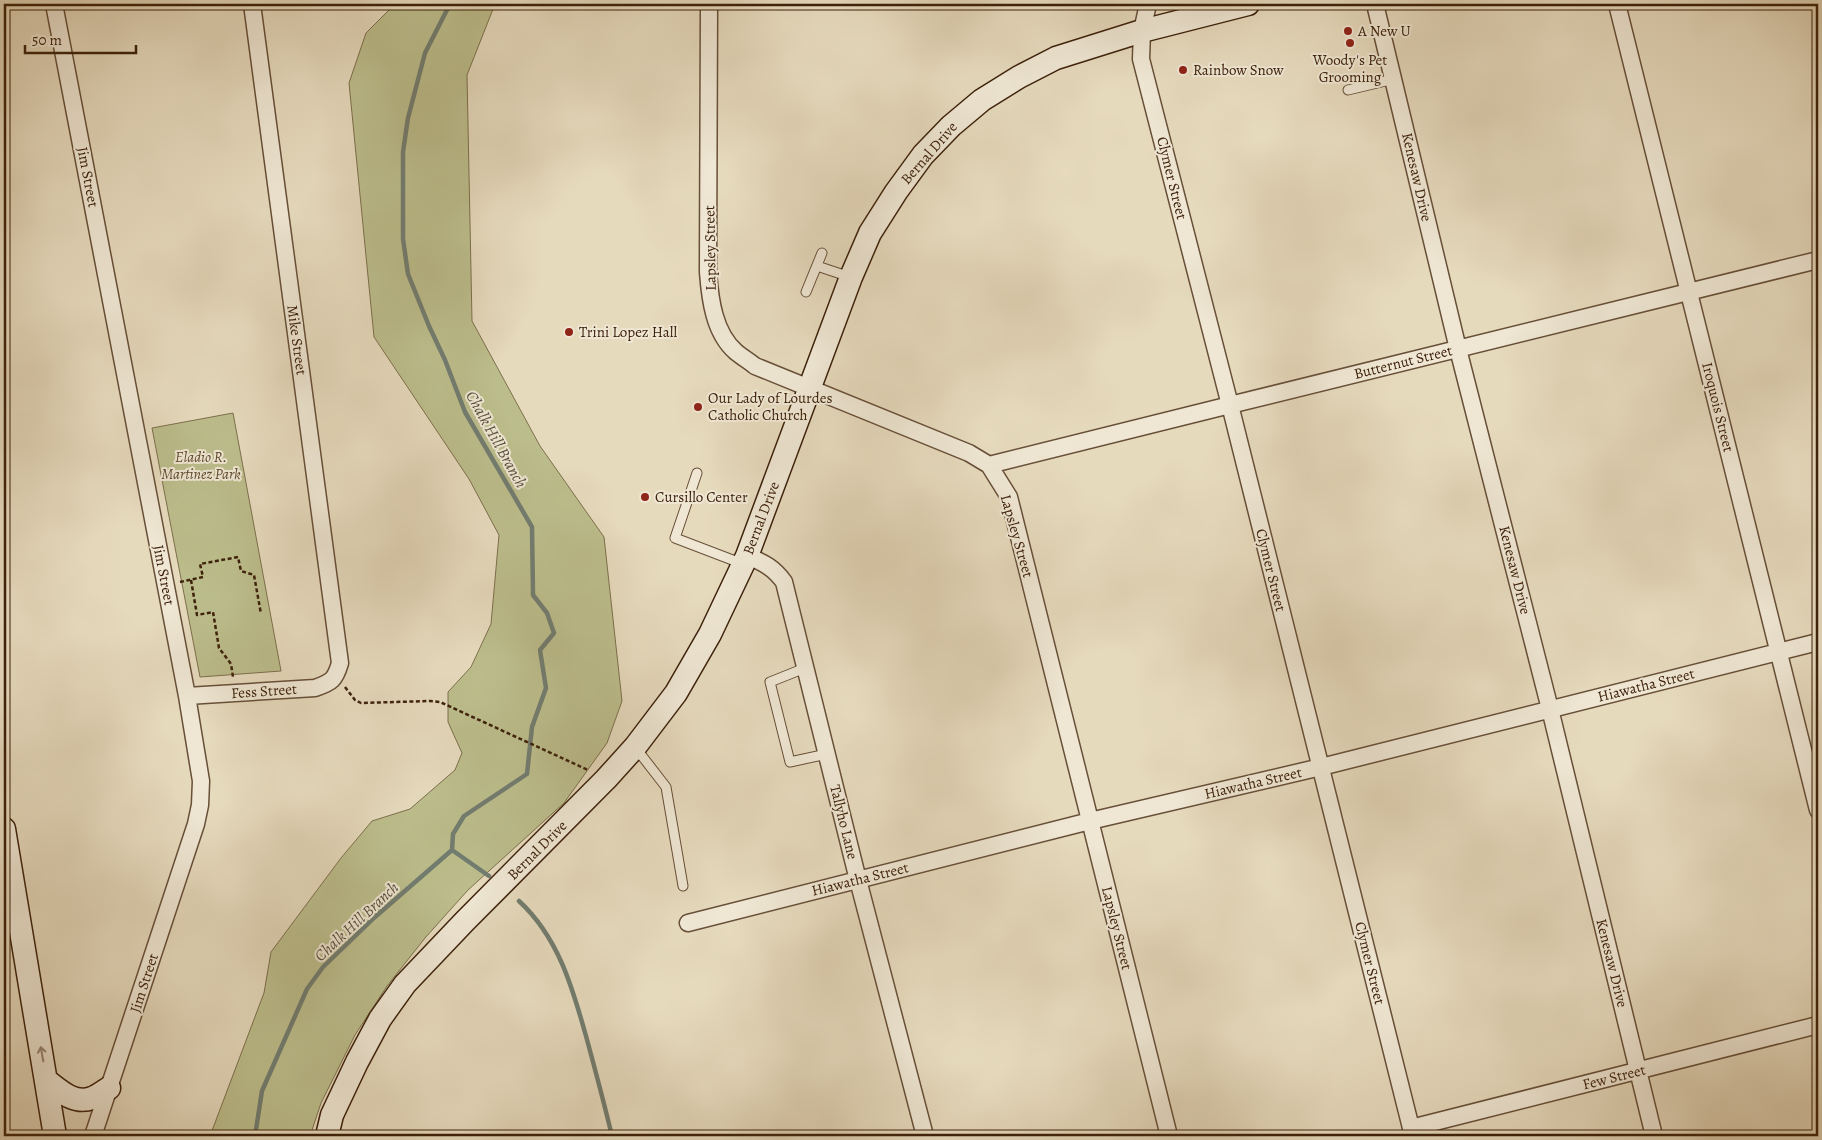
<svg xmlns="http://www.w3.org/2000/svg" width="1822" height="1140" viewBox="0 0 1822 1140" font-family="Alegreya,serif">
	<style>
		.green { fill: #bcbd8c; stroke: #7c6f4c }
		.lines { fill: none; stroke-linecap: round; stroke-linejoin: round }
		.stream { stroke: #727d70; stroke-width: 4.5 }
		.lane-casing { stroke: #674f38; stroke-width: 11 }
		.street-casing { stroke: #674f38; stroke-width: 19 }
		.secondary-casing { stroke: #3d210b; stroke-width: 25 }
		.path { stroke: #3d210b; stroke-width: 2.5; stroke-dasharray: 4 2.5; stroke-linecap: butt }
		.lane { stroke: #efe7d4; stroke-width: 9 }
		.street { stroke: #efe7d4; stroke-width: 16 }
		.secondary { stroke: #efe7d4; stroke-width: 22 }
		.oneway { stroke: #968470 }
		.poi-dot { fill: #8f2418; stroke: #efe7d4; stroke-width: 2 }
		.labels { text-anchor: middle; stroke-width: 4; stroke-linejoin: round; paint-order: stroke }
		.poi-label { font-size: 15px; fill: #3d210b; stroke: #efe7d4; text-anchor: start }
		.street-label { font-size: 15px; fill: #3d210b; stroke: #efe7d4 }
		.park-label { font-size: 15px; font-style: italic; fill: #5d482b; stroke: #efe7d4 }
		.water-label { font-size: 16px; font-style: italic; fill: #584f3d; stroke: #efe7d4 }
	</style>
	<rect width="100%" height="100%" fill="#e6dabd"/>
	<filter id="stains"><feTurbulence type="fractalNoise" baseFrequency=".004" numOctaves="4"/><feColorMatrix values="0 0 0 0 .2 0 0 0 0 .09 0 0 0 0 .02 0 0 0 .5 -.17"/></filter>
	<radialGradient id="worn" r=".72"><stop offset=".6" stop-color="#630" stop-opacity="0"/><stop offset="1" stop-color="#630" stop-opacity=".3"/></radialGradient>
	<!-- green -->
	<path class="green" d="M 395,4 L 495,4 L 467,75 L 472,321 L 540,446 L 604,537 L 622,701 L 607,743 L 564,803 L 468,890 L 425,938 L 387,986 L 355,1035 L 321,1103 L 310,1136 L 210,1136 L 264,993 L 271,952 L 341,858 L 372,821 L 410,809 L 455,770 L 462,753 L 448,722 L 448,692 L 471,667 L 491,624 L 499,535 L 469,479 L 374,337 L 349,83 L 366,33 Z
		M 233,413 L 281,671 L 200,677 L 152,428 Z"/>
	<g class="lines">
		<!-- stream -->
		<path class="stream" d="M 450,4 L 425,53 L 408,118 L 403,152 L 403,239 L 408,274 L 429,326 L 445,360 L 465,412 L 532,527 L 533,595 L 547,613 L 554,633 L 540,650 L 546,688 L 532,727 L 527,774 L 464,816 L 453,834 L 452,850 L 489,876
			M 519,901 C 558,937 572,986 586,1036 C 595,1069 604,1103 612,1136
			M 255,1136 L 262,1091 L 307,989 L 323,967 L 375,917 L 452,850"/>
		<defs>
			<path id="lane" d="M 1348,90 L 1394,79
				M 817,266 L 850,277
				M 806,292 L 822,253
				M 697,473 L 675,538 L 743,564
				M 805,668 L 770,682 L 790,762 L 827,754
				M 635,747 L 666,787 L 683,886"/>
			<path id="street" d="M 54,4 L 187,696 L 201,781 L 200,805 L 196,824 L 93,1136
				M 709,4 L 708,272 C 710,299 714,333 736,352 C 742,357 749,361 755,366 L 969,453 L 989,465 L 1009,497 L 1169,1136
				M 1148,4 L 1142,31 L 1141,59 L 1230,405 L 1413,1136
				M 1375,4 L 1458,349 L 1550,709 L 1654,1136
				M 1617,4 L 1818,810
				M 989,465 L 1230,405 L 1818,260
				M 747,556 C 763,562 774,568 784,582 L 858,880 L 925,1136
				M 187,696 L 315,688 C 332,682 335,680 340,663 L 252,4
				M 688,923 L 1090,821 L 1321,767 L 1818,642
				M 1411,1128 L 1818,1025"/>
			<path id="secondary" d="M 4,829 L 55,1136
				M 46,1080 C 59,1090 74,1105 92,1098 C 98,1096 104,1091 109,1088
				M 327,1136 L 332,1115 L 357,1062 L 380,1019 L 405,984 L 465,921 L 606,779 L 635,747 L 676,693 L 710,634 L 747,556 L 851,277 L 870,233 L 896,192 L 923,155 L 951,126 L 982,100 L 1019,77 L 1056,58 L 1142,31 L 1248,4"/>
		</defs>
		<!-- lane casing -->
		<use href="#lane" class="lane-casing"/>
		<!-- street casing -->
		<use href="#street" class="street-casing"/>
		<!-- secondary casing -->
		<use href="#secondary" class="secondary-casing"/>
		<!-- path -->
		<path class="path" d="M 191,580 L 197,615 L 213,612 L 219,648 L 231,664 L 233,677
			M 180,582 L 203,577 L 200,564 L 238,557 L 241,571 L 254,575 L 261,614
			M 345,687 L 355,700 L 361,703 L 430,701 L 440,702 L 588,770"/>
		<!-- lane -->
		<use href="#lane" class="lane"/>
		<!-- street -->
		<use href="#street" class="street"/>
		<!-- secondary -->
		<use href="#secondary" class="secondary"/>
	</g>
	<!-- one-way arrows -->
	<defs><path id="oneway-shaft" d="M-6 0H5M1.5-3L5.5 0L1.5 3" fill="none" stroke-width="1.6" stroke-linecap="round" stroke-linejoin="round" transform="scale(1.25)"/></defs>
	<use class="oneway" href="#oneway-shaft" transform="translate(42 1054) rotate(-100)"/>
	<!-- markers -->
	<g class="poi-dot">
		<circle cx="1348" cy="31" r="5"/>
		<circle cx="1350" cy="43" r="5"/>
		<circle cx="1183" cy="70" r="5"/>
		<circle cx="569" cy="332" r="5"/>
		<circle cx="698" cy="407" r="5"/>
		<circle cx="645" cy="497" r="5"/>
	</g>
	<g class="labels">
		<!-- poi labels -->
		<g class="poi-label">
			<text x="1358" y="36">A New U</text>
			<text x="1350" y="65" text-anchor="middle">Woody's Pet<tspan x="1350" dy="17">Grooming</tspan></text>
			<text x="1193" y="75">Rainbow Snow</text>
			<text x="579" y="337">Trini Lopez Hall</text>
			<text x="708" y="403">Our Lady of Lourdes<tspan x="708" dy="17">Catholic Church</tspan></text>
			<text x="655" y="502">Cursillo Center</text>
		</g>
		<!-- street labels -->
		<g class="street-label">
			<text transform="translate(929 153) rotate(-49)" y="5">Bernal Drive</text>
			<text transform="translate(88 177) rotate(79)" y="5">Jim Street</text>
			<text transform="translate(1417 177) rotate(77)" y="5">Kenesaw Drive</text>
			<text transform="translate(1172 178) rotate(76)" y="5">Clymer Street</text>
			<text transform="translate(710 248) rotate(-91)" y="5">Lapsley Street</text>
			<text transform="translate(297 340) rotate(82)" y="5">Mike Street</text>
			<text transform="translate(1403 362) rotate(-14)" y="5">Butternut Street</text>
			<text transform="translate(1718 407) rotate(76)" y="5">Iroquois Street</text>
			<text transform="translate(761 518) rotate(-69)" y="5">Bernal Drive</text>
			<text transform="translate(1017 536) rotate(74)" y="5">Lapsley Street</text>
			<text transform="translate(1271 570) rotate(76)" y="5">Clymer Street</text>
			<text transform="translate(1515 570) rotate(76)" y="5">Kenesaw Drive</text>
			<text transform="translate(164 575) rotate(79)" y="5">Jim Street</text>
			<text transform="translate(1646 685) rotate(-14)" y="5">Hiawatha Street</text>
			<text transform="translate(264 691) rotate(-4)" y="5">Fess Street</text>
			<text transform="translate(1253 783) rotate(-13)" y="5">Hiawatha Street</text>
			<text transform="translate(844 822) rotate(76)" y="5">Tallyho Lane</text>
			<text transform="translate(537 850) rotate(-45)" y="5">Bernal Drive</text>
			<text transform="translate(860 879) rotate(-14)" y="5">Hiawatha Street</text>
			<text transform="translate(1117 928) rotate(76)" y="5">Lapsley Street</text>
			<text transform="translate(1370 963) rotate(76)" y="5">Clymer Street</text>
			<text transform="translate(1612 963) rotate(76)" y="5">Kenesaw Drive</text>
			<text transform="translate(144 983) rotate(-72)" y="5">Jim Street</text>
			<text transform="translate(1614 1077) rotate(-14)" y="5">Few Street</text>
		</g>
		<!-- park labels -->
		<g class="park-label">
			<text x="201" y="462">Eladio R.<tspan x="201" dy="17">Martinez Park</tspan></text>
		</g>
		<!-- water labels -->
		<g class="water-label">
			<text transform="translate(497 439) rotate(61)" y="6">Chalk Hill Branch</text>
			<text transform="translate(356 921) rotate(-43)" y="6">Chalk Hill Branch</text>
		</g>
	</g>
	<!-- margin -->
	<rect width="1822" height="1140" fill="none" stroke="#e6dabd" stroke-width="20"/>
	<rect x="5" y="5" width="1812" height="1130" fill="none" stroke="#3d210b" stroke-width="2.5"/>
	<rect x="10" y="10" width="1802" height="1120" fill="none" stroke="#3d210b"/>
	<!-- scale -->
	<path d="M25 45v8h111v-8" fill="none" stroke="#3d210b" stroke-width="2.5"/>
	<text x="32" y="45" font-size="15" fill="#3d210b" stroke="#efe7d4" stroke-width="4" paint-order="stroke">50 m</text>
	<rect width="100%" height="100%" filter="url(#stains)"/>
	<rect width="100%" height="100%" fill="url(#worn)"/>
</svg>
